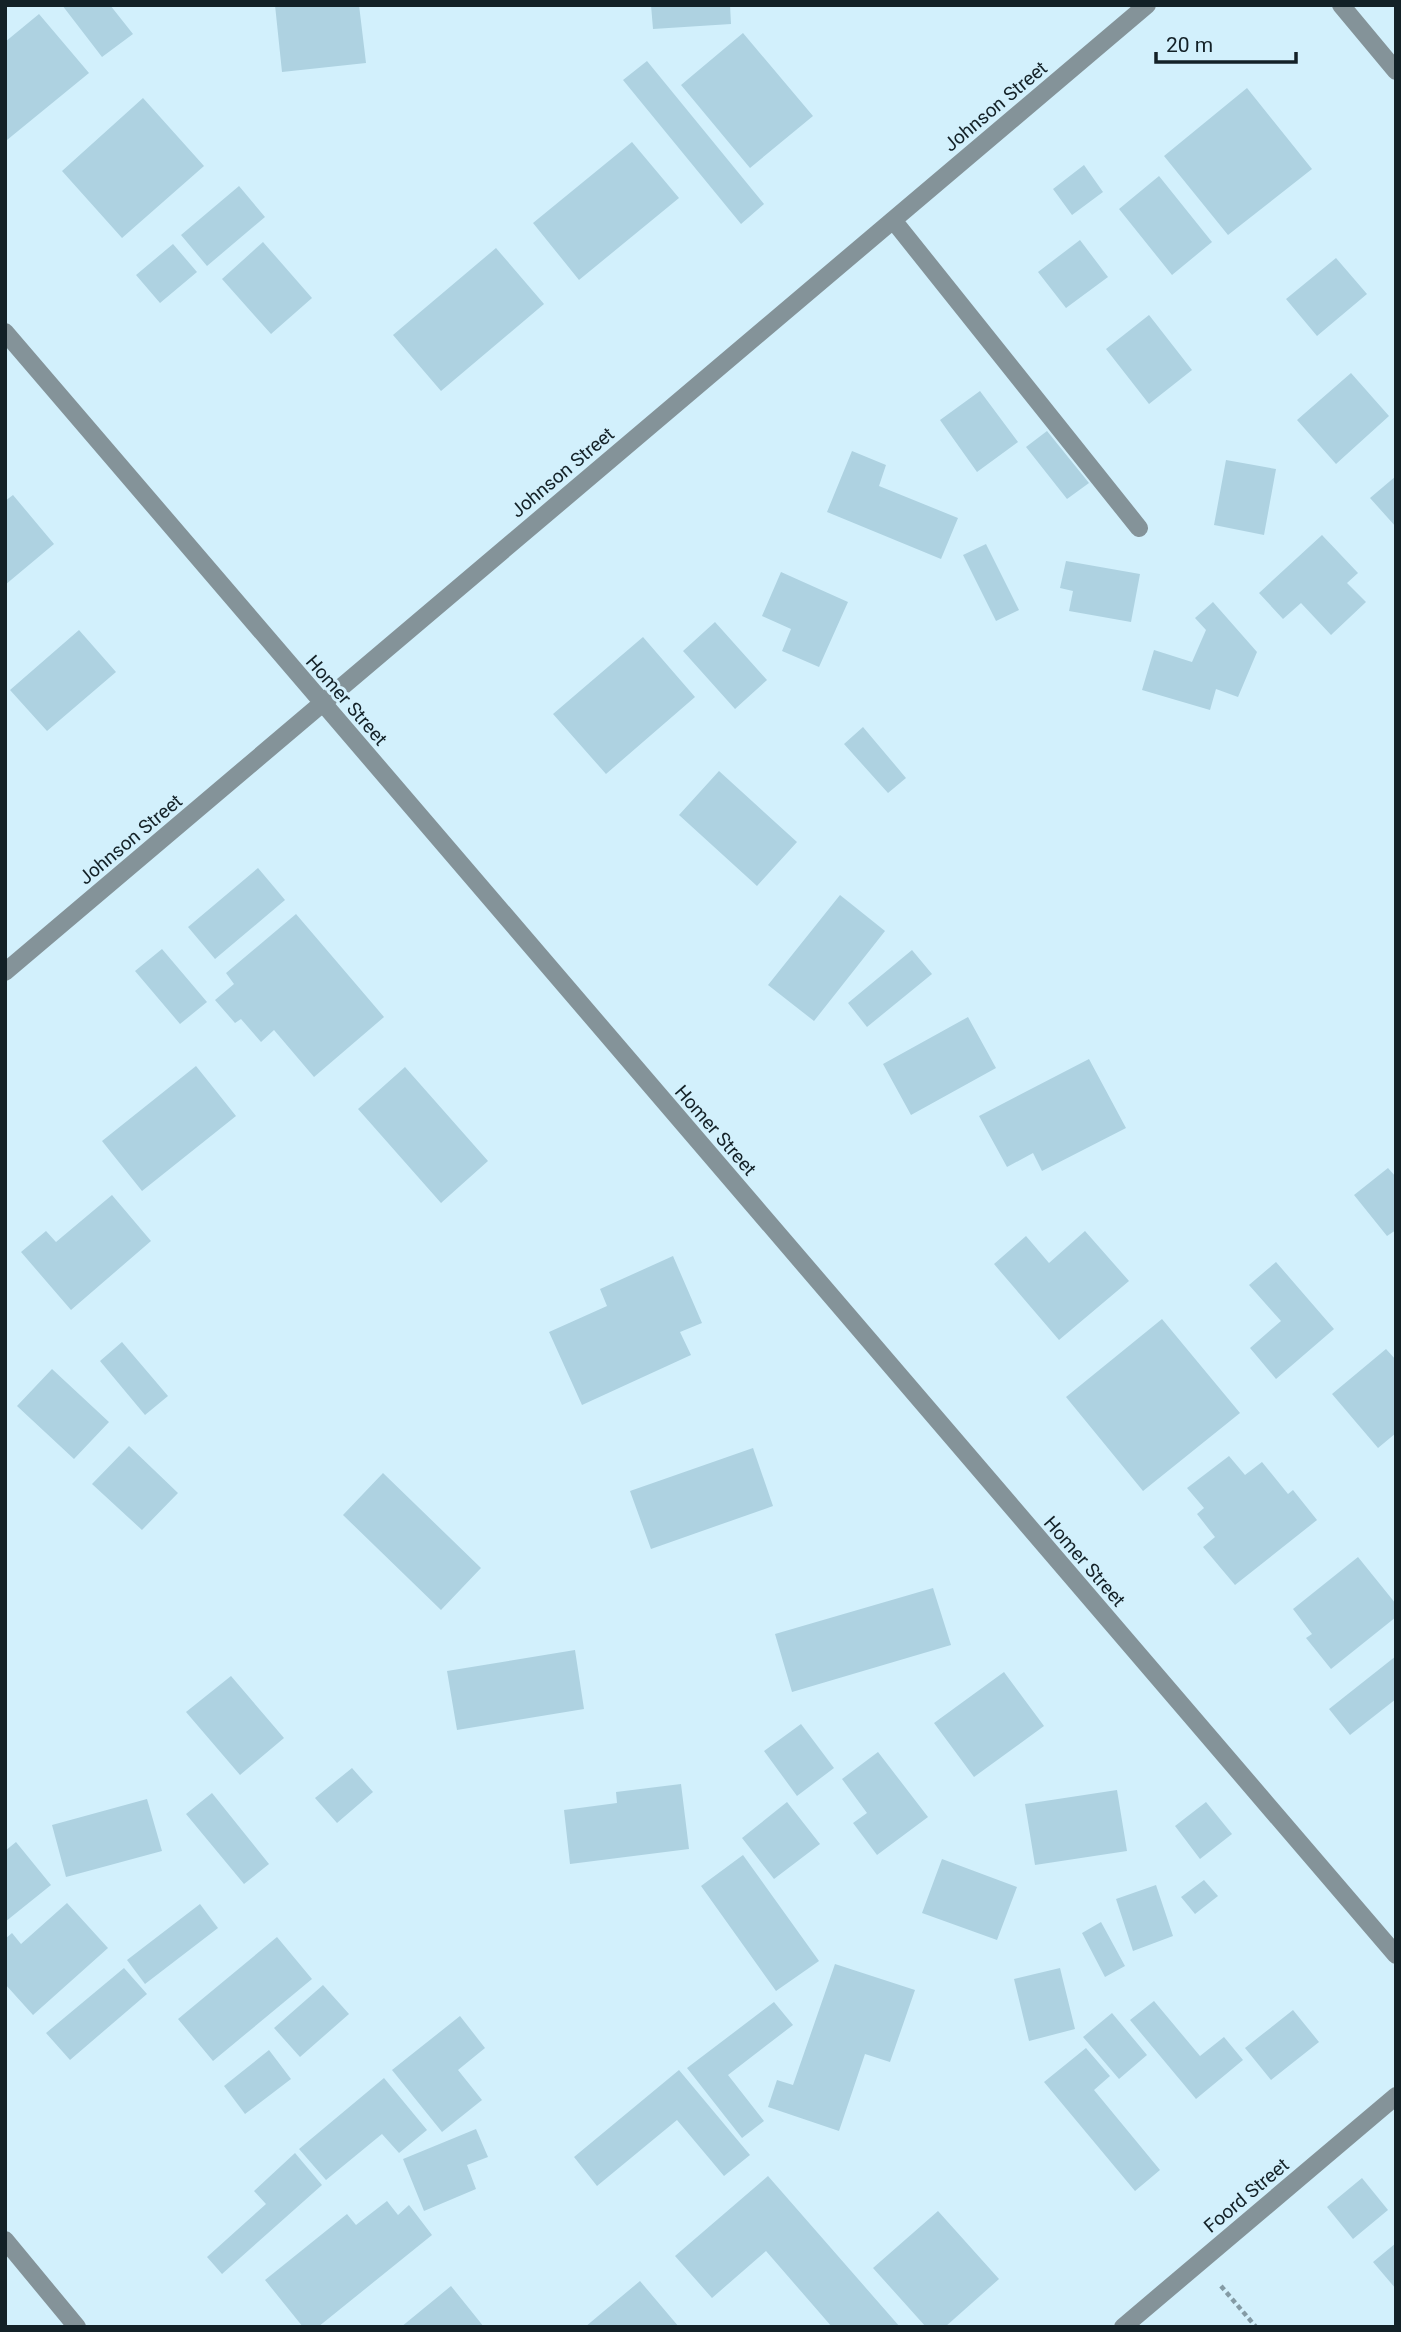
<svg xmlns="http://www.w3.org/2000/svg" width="1401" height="2332" viewBox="0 0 1401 2332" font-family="Roboto,sans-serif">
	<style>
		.building { fill: #aed2e1 }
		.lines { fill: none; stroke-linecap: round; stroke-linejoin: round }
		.path { stroke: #849ba5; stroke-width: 4.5; stroke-dasharray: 5 3.5; stroke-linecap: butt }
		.minor { stroke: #849399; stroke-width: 18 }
		.labels { text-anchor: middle; stroke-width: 6; stroke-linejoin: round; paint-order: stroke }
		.street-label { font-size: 19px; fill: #132127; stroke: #d2f0fc }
	</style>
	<rect width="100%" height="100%" fill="#d2f0fc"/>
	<!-- building -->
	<path class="building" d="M 62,5 L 110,5 L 133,34 L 102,57 Z
		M 275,5 L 359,5 L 366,63 L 282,72 Z
		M 651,5 L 730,5 L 731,24 L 653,29 Z
		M 39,14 L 89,73 L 7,140 L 5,138 L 5,42 Z
		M 743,33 L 813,116 L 750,168 L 681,85 Z
		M 647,61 L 764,204 L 741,224 L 623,80 Z
		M 1247,88 L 1312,169 L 1228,235 L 1164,156 Z
		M 143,98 L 204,166 L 122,238 L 62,171 Z
		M 632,142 L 679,198 L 579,280 L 533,223 Z
		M 1084,165 L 1103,192 L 1072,215 L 1053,189 Z
		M 1159,176 L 1212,242 L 1172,275 L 1119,209 Z
		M 239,186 L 265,217 L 207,266 L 181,235 Z
		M 1080,240 L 1108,277 L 1066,308 L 1038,272 Z
		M 263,242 L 312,298 L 271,334 L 222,279 Z
		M 173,244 L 197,272 L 160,303 L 136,275 Z
		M 496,248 L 544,304 L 441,391 L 393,335 Z
		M 1336,258 L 1367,294 L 1317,336 L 1286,299 Z
		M 1149,315 L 1192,370 L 1149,404 L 1106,349 Z
		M 1351,373 L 1389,416 L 1336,464 L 1297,420 Z
		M 980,391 L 1018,442 L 977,472 L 940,420 Z
		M 1047,431 L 1089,483 L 1067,499 L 1026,447 Z
		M 852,451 L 886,465 L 879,486 L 958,518 L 941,559 L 827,512 Z
		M 1226,460 L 1276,469 L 1264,535 L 1214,525 Z
		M 1396,476 L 1396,527 L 1370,498 Z
		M 13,495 L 54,544 L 5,585 L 5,501 Z
		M 1322,535 L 1358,573 L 1347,583 L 1366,602 L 1331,635 L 1301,603 L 1283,619 L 1259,593 Z
		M 986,544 L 1019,610 L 996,621 L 963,555 Z
		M 1066,561 L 1140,574 L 1131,622 L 1069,611 L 1073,591 L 1060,588 Z
		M 781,572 L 848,602 L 819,667 L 782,651 L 791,629 L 762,616 Z
		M 1213,602 L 1257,652 L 1238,697 L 1216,689 L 1210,710 L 1142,690 L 1154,650 L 1192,662 L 1206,630 L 1195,618 Z
		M 715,622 L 767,680 L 735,709 L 683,651 Z
		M 79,630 L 116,672 L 47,731 L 10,690 Z
		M 643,637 L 695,697 L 606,774 L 553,714 Z
		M 863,727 L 906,778 L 888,793 L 844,744 Z
		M 719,771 L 797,842 L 757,886 L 679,815 Z
		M 258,868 L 285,900 L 215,959 L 188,927 Z
		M 840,895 L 885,931 L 814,1021 L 768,985 Z
		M 296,914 L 384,1017 L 314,1077 L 274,1030 L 261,1042 L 241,1019 L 235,1023 L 215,1000 L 234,984 L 226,973 Z
		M 162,949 L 207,1002 L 180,1024 L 135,971 Z
		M 912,950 L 932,974 L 867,1027 L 848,1003 Z
		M 968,1017 L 996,1068 L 911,1115 L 883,1064 Z
		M 1089,1059 L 1126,1128 L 1042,1171 L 1033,1153 L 1007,1167 L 979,1116 Z
		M 196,1066 L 236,1116 L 142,1191 L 102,1141 Z
		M 405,1067 L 488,1161 L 441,1203 L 358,1109 Z
		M 1388,1168 L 1396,1177 L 1396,1230 L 1387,1236 L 1354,1195 Z
		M 112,1195 L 151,1241 L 71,1310 L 21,1252 L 46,1231 L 56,1242 Z
		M 1085,1231 L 1129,1281 L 1059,1340 L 994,1264 L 1026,1236 L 1049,1263 Z
		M 673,1256 L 702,1323 L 680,1332 L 691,1355 L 582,1405 L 549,1332 L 607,1306 L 600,1289 Z
		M 1276,1262 L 1334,1329 L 1276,1379 L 1250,1348 L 1281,1321 L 1249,1285 Z
		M 1162,1319 L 1240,1413 L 1143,1491 L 1066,1397 Z
		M 122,1342 L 168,1396 L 145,1415 L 100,1361 Z
		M 1386,1349 L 1396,1360 L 1396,1433 L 1378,1448 L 1332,1394 Z
		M 52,1369 L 109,1422 L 74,1459 L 17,1406 Z
		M 129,1446 L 178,1493 L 142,1530 L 92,1484 Z
		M 753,1448 L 773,1506 L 651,1549 L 630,1491 Z
		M 1229,1456 L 1245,1475 L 1262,1462 L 1288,1494 L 1293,1490 L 1317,1520 L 1235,1585 L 1203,1547 L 1215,1537 L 1197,1514 L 1204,1508 L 1187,1488 Z
		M 383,1473 L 481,1568 L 441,1610 L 343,1515 Z
		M 1358,1557 L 1396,1604 L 1396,1617 L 1331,1669 L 1306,1638 L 1312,1634 L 1293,1609 Z
		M 933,1588 L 951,1645 L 792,1692 L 775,1634 Z
		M 575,1650 L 584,1709 L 457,1730 L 447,1671 Z
		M 1396,1656 L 1396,1699 L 1350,1735 L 1329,1709 Z
		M 1004,1672 L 1044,1726 L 974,1777 L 934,1723 Z
		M 231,1676 L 284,1738 L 240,1775 L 186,1712 Z
		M 801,1724 L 834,1768 L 797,1796 L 764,1751 Z
		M 878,1752 L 928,1817 L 877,1855 L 853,1823 L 867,1813 L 842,1779 Z
		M 352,1768 L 373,1792 L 337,1823 L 315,1798 Z
		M 681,1784 L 689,1849 L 570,1864 L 564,1810 L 617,1803 L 616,1792 Z
		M 1117,1790 L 1127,1851 L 1035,1865 L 1025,1804 Z
		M 212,1793 L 269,1864 L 244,1884 L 186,1814 Z
		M 147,1799 L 162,1851 L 66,1877 L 52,1825 Z
		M 787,1802 L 820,1844 L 774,1879 L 742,1838 Z
		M 1206,1802 L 1232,1834 L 1200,1859 L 1175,1826 Z
		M 16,1842 L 51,1885 L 5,1922 L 5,1851 Z
		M 743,1855 L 819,1961 L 776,1991 L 701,1886 Z
		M 942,1859 L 1017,1887 L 997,1940 L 922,1913 Z
		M 1204,1880 L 1218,1896 L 1195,1914 L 1181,1897 Z
		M 1156,1885 L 1173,1936 L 1133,1951 L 1116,1899 Z
		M 67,1903 L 108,1948 L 33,2015 L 5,1984 L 5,1939 L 12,1933 L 21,1944 Z
		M 200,1904 L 218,1928 L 145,1984 L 127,1960 Z
		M 1101,1922 L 1125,1966 L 1105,1977 L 1082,1933 Z
		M 277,1937 L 312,1979 L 213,2061 L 178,2019 Z
		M 835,1964 L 915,1990 L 890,2062 L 865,2054 L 839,2131 L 768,2107 L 777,2080 L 793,2085 Z
		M 124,1968 L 147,1994 L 70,2060 L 46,2033 Z
		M 1060,1968 L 1075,2029 L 1029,2041 L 1014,1979 Z
		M 323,1985 L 349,2014 L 300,2057 L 274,2028 Z
		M 1154,2001 L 1200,2056 L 1224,2037 L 1243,2060 L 1196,2099 L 1130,2020 Z
		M 774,2002 L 793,2025 L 728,2075 L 764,2121 L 742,2138 L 687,2068 Z
		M 1293,2010 L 1319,2042 L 1271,2080 L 1245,2048 Z
		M 1112,2013 L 1147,2055 L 1119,2079 L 1083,2037 Z
		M 460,2016 L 485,2048 L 458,2070 L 482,2100 L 442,2132 L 392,2070 Z
		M 1086,2048 L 1110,2076 L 1094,2090 L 1160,2170 L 1135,2191 L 1044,2082 Z
		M 269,2050 L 291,2079 L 245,2114 L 224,2086 Z
		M 679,2070 L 750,2155 L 724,2176 L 677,2120 L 597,2186 L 574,2157 Z
		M 384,2078 L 427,2130 L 399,2153 L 382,2134 L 326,2180 L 299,2149 Z
		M 476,2129 L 488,2157 L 467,2165 L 476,2189 L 424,2211 L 403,2159 Z
		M 295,2153 L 322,2185 L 222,2274 L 207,2257 L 266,2204 L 254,2191 Z
		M 768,2176 L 900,2327 L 832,2327 L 766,2251 L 712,2298 L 675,2256 Z
		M 1362,2178 L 1388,2210 L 1353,2239 L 1327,2207 Z
		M 387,2201 L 398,2215 L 409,2205 L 432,2235 L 318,2327 L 303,2327 L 265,2280 L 347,2214 L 356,2225 Z
		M 938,2211 L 999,2279 L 945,2327 L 926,2327 L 873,2268 Z
		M 1396,2243 L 1396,2289 L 1373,2262 Z
		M 640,2281 L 679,2327 L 585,2327 Z
		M 451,2286 L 484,2327 L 401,2327 Z"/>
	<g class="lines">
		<!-- path -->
		<path class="path" d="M 1221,2286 L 1256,2327"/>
		<!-- minor -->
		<path class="minor" d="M 1341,5 L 1396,71
			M 893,220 L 1139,528
			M 5,332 L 1396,1955
			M 5,972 L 1147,5
			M 5,2240 L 77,2327
			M 1123,2327 L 1396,2096"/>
	</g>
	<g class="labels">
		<!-- street labels -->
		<g class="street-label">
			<text transform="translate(995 106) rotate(-40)" y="7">Johnson Street</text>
			<text transform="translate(562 472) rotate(-40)" y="7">Johnson Street</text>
			<text transform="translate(347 700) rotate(49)" y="7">Homer Street</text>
			<text transform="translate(130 839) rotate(-40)" y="7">Johnson Street</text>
			<text transform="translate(716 1130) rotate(49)" y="7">Homer Street</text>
			<text transform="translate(1085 1561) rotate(49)" y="7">Homer Street</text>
			<text transform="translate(1246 2195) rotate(-40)" y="7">Foord Street</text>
		</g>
	</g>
	<!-- border -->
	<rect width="1401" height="2332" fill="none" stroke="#132127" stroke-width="14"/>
	<!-- scale -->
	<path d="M1156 52v10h140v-10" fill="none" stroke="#132127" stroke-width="3.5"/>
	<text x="1166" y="52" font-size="21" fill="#132127" stroke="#d2f0fc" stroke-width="5" paint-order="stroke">20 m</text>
</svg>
